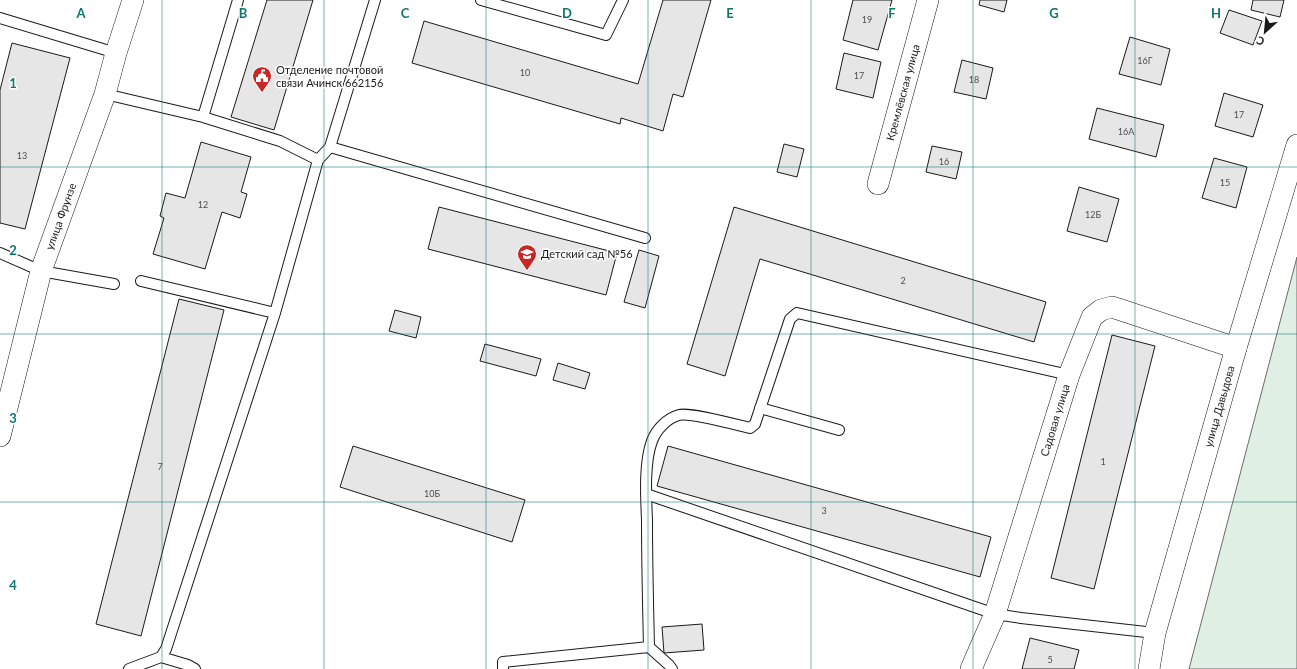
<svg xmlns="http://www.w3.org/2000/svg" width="1297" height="669" viewBox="0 0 1297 669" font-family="Lato,sans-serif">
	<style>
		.green { fill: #e0efe3; stroke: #6a6a6a }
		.building { fill: #e6e6e6; stroke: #1a1a1a }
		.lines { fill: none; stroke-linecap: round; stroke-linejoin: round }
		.service-casing { stroke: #1a1a1a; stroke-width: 12 }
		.minor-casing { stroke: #1a1a1a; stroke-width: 22 }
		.service { stroke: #fff; stroke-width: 10 }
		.minor { stroke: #fff; stroke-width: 21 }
		.grid { fill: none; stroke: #0f766e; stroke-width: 1; stroke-opacity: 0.55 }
		.labels { text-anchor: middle; stroke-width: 3; stroke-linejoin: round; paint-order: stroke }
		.number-label { font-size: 9px; fill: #4d4d4d }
		.poi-label { font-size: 11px; fill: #1a1a1a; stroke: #fff; text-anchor: start }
		.street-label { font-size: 11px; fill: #1a1a1a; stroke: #fff }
		.grid-label { font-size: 13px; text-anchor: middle; font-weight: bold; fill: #0f766e; stroke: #fff; stroke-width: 3; stroke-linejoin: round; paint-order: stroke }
	</style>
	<rect width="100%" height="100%" fill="#fff"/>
	<!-- green -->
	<path class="green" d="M 1297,257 L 1297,669 L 1189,669 Z"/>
	<!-- building -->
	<path class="building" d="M 267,0 L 313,0 L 274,130 L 231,117 Z
		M 663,0 L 711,0 L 683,97 L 673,94 L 663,131 L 621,118 L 620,124 L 412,63 L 424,21 L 638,84 Z
		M 853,0 L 892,0 L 878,50 L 843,40 Z
		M 980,0 L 1007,0 L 1004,12 L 979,5 Z
		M 1253,0 L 1284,0 L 1280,17 L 1251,10 Z
		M 1229,10 L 1262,21 L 1253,45 L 1220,33 Z
		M 1130,37 L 1170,49 L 1161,85 L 1119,74 Z
		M 12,43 L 70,58 L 25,229 L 0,223 L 0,90 Z
		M 844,53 L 881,62 L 873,98 L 836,89 Z
		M 962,60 L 993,68 L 986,99 L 954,92 Z
		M 1224,93 L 1263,105 L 1253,137 L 1215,126 Z
		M 1097,108 L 1164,125 L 1156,157 L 1089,139 Z
		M 201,142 L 251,157 L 241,192 L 247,194 L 240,218 L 222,212 L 205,269 L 153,254 L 164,218 L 160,216 L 166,193 L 185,198 Z
		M 784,144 L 804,149 L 797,177 L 777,172 Z
		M 932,146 L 962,152 L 956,179 L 926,172 Z
		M 1214,158 L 1247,167 L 1236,208 L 1202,198 Z
		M 1079,187 L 1119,199 L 1107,242 L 1067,231 Z
		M 439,207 L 617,253 L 606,295 L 428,249 Z
		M 734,207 L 1046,302 L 1034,342 L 760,259 L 725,376 L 687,364 Z
		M 639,250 L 659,256 L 645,308 L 624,302 Z
		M 179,299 L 224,310 L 141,636 L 96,624 Z
		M 395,310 L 421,317 L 416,338 L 389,331 Z
		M 1112,335 L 1155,346 L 1094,589 L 1051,578 Z
		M 485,344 L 541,359 L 536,376 L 480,361 Z
		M 558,363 L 590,373 L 585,389 L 553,380 Z
		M 353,446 L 525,500 L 512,542 L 340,487 Z
		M 668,446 L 991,537 L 980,577 L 657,486 Z
		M 702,624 L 704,650 L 664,653 L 662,627 Z
		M 1030,638 L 1079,650 L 1074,669 L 1022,669 Z"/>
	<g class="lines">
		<defs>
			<path id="service" d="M 481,0 L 606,35 L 623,0
				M 0,18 L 116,53
				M 105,94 L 203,117 L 280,141 L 318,160
				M 203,117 L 238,0
				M 330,147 L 645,238
				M 0,253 L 41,271 L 114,284
				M 141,281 L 275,313
				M 760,408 L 839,430
				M 646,494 L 995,614 L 1021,618 L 1155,633
				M 649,647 C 648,605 647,562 647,520 C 646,497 644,462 652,441 C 656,430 667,418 679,415 C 690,412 737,425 750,428 L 755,424 L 790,319 L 797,313 L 1069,375
				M 161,657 L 188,665 L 195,669
				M 129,669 L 161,657 L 166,649 L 275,313 L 318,160 L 330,147 L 375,0
				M 503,669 L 503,662 L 649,647 L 669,665 L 672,669"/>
			<g id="minor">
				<path id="s1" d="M 878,184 L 928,0"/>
				<path id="s2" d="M 0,436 L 41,271 L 105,94 L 116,53 L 133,0"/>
				<path id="s3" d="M 971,669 L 995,614 L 1069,375 L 1092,317 L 1101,310 L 1112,307 L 1236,348"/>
				<path id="s4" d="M 1149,669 L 1155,633 L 1236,348 L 1297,145"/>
			</g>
		</defs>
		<!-- service casing -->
		<use href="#service" class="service-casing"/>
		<!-- minor casing -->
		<use href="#minor" class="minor-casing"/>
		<!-- service -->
		<use href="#service" class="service"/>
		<!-- minor -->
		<use href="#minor" class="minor"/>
	</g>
	<!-- grid -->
	<path class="grid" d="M 162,0 L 162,669M 324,0 L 324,669M 486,0 L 486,669M 648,0 L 648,669M 811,0 L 811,669M 973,0 L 973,669M 1135,0 L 1135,669M 0,167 L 1297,167M 0,334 L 1297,334M 0,502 L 1297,502"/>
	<!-- icons -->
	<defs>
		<symbol id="civic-pin" viewBox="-11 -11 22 30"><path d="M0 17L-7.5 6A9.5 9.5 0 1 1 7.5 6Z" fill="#c62828" stroke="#fff"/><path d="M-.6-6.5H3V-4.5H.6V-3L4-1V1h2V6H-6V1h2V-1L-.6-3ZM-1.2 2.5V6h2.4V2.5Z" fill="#fff"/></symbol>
		<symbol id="school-pin" viewBox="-11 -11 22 30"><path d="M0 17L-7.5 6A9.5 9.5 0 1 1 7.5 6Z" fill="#c62828" stroke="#fff"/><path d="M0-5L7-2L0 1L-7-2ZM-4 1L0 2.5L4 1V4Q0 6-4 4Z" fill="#fff"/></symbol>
	</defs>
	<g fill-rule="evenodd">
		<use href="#civic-pin" x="251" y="65" width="22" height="30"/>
		<use href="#school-pin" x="516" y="243" width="22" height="30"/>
	</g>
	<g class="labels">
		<!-- number labels -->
		<g class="number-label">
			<text x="867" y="23">19</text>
			<text x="1145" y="64">16Г</text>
			<text x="525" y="76">10</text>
			<text x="859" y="79">17</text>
			<text x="974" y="83">18</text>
			<text x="1239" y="118">17</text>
			<text x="1126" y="135">16А</text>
			<text x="22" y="159">13</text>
			<text x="944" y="165">16</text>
			<text x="1225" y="186">15</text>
			<text x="203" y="208">12</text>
			<text x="1093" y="218">12Б</text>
			<text x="903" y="284">2</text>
			<text x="1103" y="465">1</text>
			<text x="160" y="470">7</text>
			<text x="432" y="497">10Б</text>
			<text x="824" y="514">3</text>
			<text x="1050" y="663">5</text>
		</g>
		<!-- poi labels -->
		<g class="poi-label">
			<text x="276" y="74">Отделение почтовой<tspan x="276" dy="13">связи Ачинск 662156</tspan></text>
			<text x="541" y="258">Детский сад №56</text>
		</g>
		<!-- street labels -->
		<g class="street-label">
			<text dy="4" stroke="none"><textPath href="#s1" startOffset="95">Кремлёвская улица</textPath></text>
			<text dy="4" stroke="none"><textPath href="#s2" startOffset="228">улица Фрунзе</textPath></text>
			<text dy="4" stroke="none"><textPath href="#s4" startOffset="272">улица Давыдова</textPath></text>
			<text dy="4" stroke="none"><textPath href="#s3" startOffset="263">Садовая улица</textPath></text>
		</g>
	</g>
	<g class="grid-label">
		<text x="81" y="18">A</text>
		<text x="243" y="18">B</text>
		<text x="405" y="18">C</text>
		<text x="567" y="18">D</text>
		<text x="730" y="18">E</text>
		<text x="892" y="18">F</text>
		<text x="1054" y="18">G</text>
		<text x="1216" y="18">H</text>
		<text x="13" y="88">1</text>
		<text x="13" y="255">2</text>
		<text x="13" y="423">3</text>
		<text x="13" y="590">4</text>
	</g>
	<!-- north arrow -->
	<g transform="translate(1265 32) rotate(207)" stroke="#ffffff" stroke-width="3" paint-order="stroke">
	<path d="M0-3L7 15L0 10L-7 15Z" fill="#1a1a1a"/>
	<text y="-6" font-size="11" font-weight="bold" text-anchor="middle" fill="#1a1a1a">С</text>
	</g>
</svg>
